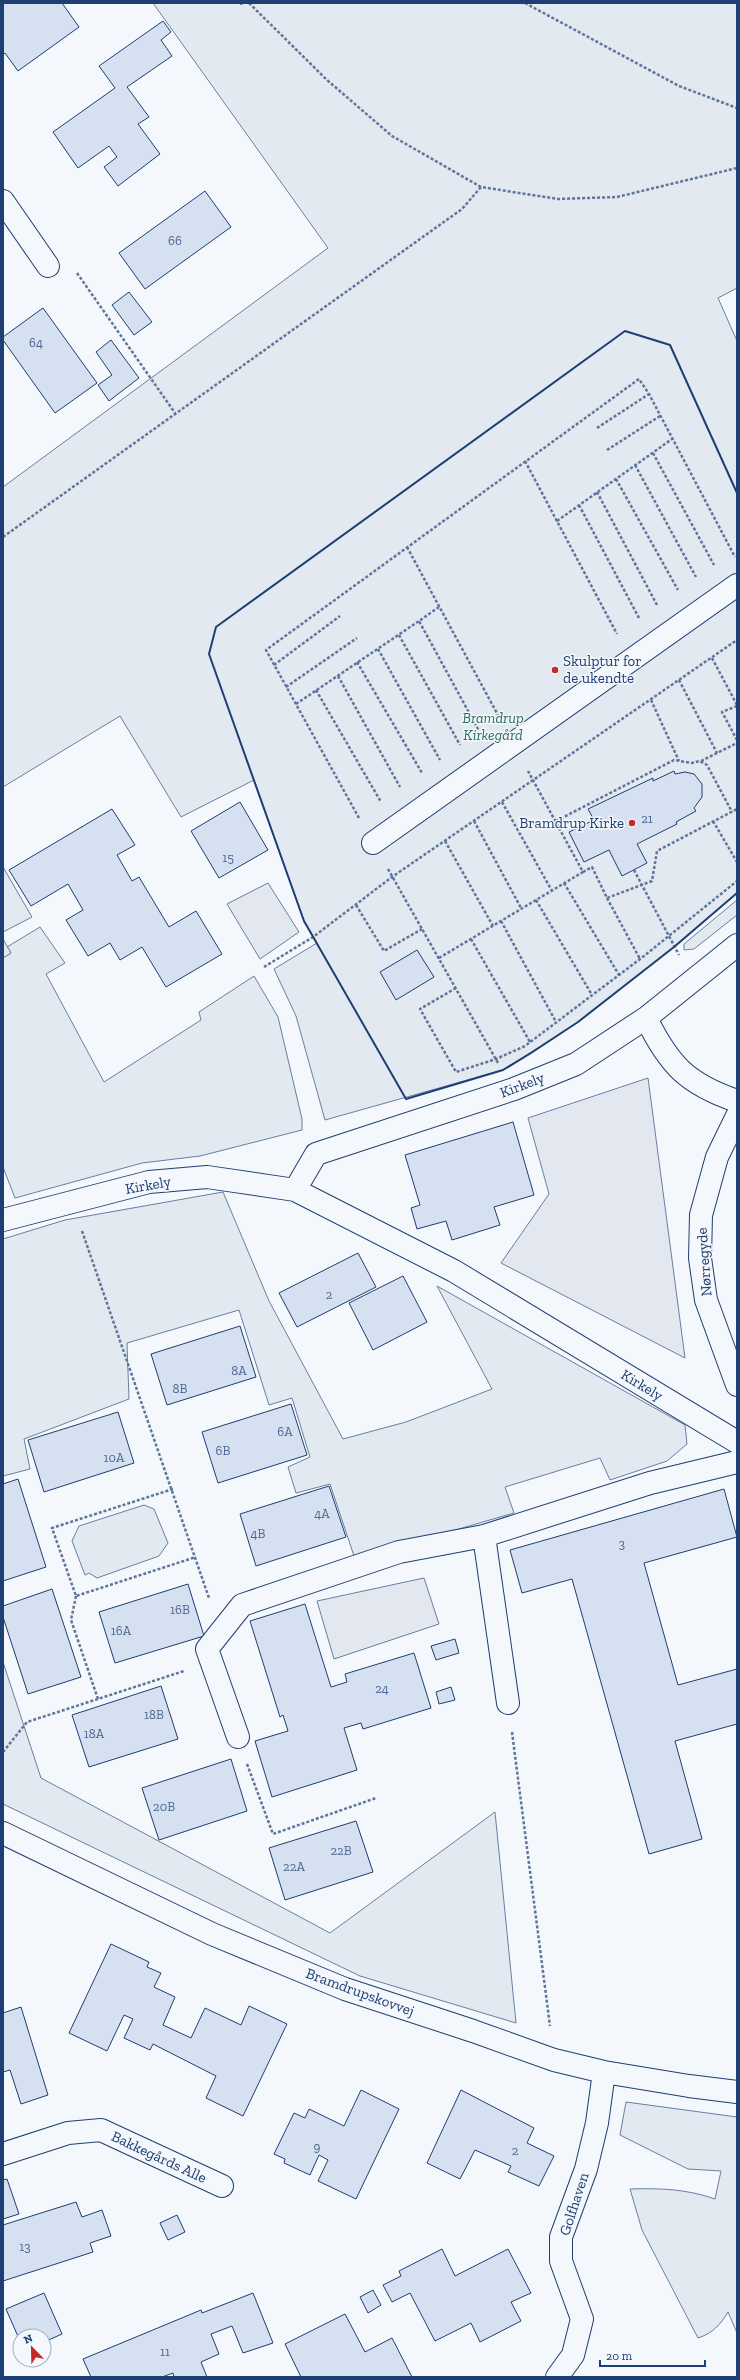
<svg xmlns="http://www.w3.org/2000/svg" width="740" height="2380" viewBox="0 0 740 2380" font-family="'Zilla Slab',serif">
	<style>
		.green { fill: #e3e9f0; stroke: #687fa3 }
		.parking { fill: #e3e8f0; stroke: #687fa3 }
		.building { fill: #d5e0f0; stroke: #1d3f73 }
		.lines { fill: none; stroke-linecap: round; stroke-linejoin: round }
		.minor-casing { stroke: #1d3f73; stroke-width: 24 }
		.path { stroke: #5e769c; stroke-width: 2.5; stroke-dasharray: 3 2; stroke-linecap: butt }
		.minor { stroke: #f4f7fb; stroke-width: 22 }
		.wall { stroke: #1d3f73; stroke-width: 2 }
		.poi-dot { fill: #c62828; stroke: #f4f7fb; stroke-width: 1.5 }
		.labels { text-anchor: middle; stroke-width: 3; stroke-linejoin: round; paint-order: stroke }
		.number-label { font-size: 13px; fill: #4b6792 }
		.poi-label { font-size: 15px; fill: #1d3f73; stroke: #f4f7fb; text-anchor: start }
		.park-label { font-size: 15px; font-style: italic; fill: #2c6c60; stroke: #f4f7fb }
		.street-label { font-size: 15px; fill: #1d3f73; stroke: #f4f7fb }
	</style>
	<rect width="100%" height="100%" fill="#f4f7fb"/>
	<!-- green -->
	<path class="green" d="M 153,3 L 239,3 L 241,5 L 244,3 L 737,3 L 737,288 L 718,298 L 737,341 L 737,893 L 674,947 L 578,1022 L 503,1070 L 325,1120 L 296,1016 L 274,969 L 317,943 L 304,921 L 254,780 L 181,817 L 120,716 L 3,787 L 3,487 L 328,248 Z
		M 3,867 L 32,917 L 3,932 Z
		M 737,900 L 737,915 L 694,949 L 684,950 L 684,944 Z
		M 40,927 L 65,963 L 46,974 L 104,1082 L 201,1020 L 199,1012 L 254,976 L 278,1017 L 302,1119 L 302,1130 L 200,1156 L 142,1163 L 15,1198 L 3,1167 L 3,958 L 11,953 L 7,947 Z
		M 223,1192 L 269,1301 L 343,1439 L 406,1422 L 492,1389 L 437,1286 L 685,1425 L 687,1444 L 667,1461 L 610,1480 L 600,1458 L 505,1487 L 514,1513 L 355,1559 L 330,1484 L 296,1493 L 288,1467 L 310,1457 L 292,1398 L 269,1405 L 239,1310 L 127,1343 L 129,1399 L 24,1439 L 30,1469 L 3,1476 L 3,1239 L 65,1220 Z
		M 144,1505 L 154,1509 L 168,1543 L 159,1556 L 97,1578 L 89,1573 L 85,1575 L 72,1541 L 79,1526 Z
		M 3,1662 L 41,1778 L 330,1933 L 495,1812 L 516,2023 L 360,1976 L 3,1804 Z
		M 626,2102 L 737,2117 L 737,2333 L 728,2312 C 720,2325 713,2333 698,2338 L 642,2230 L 630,2189 C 659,2188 687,2189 715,2199 L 721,2171 L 688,2169 L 620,2135 Z"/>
	<!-- parking -->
	<path class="parking" d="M 268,883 L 299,932 L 260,959 L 227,904 Z
		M 3,939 L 11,953 L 3,958 Z
		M 648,1078 L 685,1358 L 501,1263 L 549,1194 L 528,1118 Z
		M 424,1578 L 439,1624 L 334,1659 L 317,1601 Z"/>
	<!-- building -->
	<path class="building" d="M 3,3 L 62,3 L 79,27 L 18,71 L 5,53 L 3,55 Z
		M 163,21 L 171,32 L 161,40 L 172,56 L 127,87 L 149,117 L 138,124 L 160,154 L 118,186 L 104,167 L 117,157 L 109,146 L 78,168 L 53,132 L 115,88 L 99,66 Z
		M 205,191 L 231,227 L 145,289 L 119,253 Z
		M 129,292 L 152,322 L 134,335 L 112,305 Z
		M 43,308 L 97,383 L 55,413 L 3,340 L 3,337 Z
		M 111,340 L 139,378 L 109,401 L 98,385 L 112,375 L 96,352 Z
		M 674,771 L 675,774 L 685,772 L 694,774 L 702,784 L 702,797 L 694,808 L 696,811 L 676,822 L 677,824 L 637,844 L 647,863 L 622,876 L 609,850 L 584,862 L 569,832 L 594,820 L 588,809 L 653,778 L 653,781 Z
		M 240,802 L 268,850 L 219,878 L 191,831 Z
		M 112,809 L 135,845 L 117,855 L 132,881 L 139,877 L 169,927 L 196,911 L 222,954 L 166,987 L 142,947 L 120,960 L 110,943 L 88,956 L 66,920 L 83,910 L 68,884 L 31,906 L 9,870 Z
		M 417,950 L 434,977 L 396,1000 L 380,972 Z
		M 513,1122 L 534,1195 L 494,1207 L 500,1225 L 452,1240 L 446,1221 L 417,1229 L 411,1208 L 420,1205 L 405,1155 Z
		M 358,1253 L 376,1287 L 297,1327 L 279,1293 Z
		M 403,1276 L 427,1322 L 373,1350 L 349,1303 Z
		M 240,1326 L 256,1377 L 167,1405 L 151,1354 Z
		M 291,1404 L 307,1455 L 218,1483 L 202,1432 Z
		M 118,1412 L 134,1463 L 44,1492 L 28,1440 Z
		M 18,1479 L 46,1567 L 3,1581 L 3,1484 Z
		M 329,1486 L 346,1537 L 256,1566 L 240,1514 Z
		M 724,1489 L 737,1537 L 644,1563 L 678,1685 L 737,1669 L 737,1724 L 675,1741 L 702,1839 L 649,1854 L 572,1579 L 522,1593 L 510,1550 Z
		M 188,1584 L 204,1636 L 115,1663 L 99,1612 Z
		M 52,1589 L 81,1677 L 28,1694 L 3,1617 L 3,1606 Z
		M 305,1604 L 331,1687 L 347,1682 L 345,1674 L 414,1653 L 431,1708 L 363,1729 L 361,1723 L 344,1728 L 357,1770 L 272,1797 L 255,1741 L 288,1731 L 283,1715 L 280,1717 L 250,1621 Z
		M 455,1639 L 459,1653 L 436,1660 L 431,1646 Z
		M 161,1686 L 178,1739 L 89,1767 L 72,1715 Z
		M 451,1687 L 455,1700 L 439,1704 L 436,1692 Z
		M 231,1759 L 247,1811 L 159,1840 L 142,1788 Z
		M 356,1821 L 373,1872 L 285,1900 L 269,1848 Z
		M 111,1944 L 149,1962 L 147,1967 L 161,1973 L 154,1987 L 175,1997 L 163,2025 L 191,2038 L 205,2008 L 241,2025 L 249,2006 L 287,2024 L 243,2116 L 206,2098 L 216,2076 L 153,2044 L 150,2050 L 124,2038 L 133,2019 L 124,2015 L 107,2051 L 69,2033 Z
		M 21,2007 L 48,2095 L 21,2104 L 10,2070 L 3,2072 L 3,2013 Z
		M 361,2090 L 399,2109 L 356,2199 L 318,2181 L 328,2160 L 319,2155 L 310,2175 L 284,2163 L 285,2159 L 274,2154 L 294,2113 L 305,2118 L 309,2109 L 344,2126 Z
		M 461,2090 L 534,2128 L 527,2143 L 554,2156 L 539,2186 L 508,2172 L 511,2166 L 475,2150 L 460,2179 L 427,2163 Z
		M 7,2179 L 19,2214 L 3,2219 L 3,2180 Z
		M 76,2202 L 82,2217 L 102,2210 L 111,2236 L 90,2243 L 93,2252 L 3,2281 L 3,2225 Z
		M 177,2215 L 185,2232 L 168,2240 L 160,2223 Z
		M 442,2249 L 455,2276 L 508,2249 L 531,2293 L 511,2302 L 521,2321 L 480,2342 L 471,2323 L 435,2341 L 410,2293 L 392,2302 L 383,2285 L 401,2276 L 399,2271 Z
		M 373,2290 L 381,2305 L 368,2313 L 360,2297 Z
		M 44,2293 L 62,2334 L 44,2342 L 44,2336 L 20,2336 L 20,2341 L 6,2309 Z
		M 253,2293 L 273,2343 L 243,2353 L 232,2326 L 211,2334 L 219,2354 L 201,2362 L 207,2377 L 174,2377 L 173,2373 L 162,2377 L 91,2377 L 83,2359 L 201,2310 L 202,2313 Z
		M 345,2314 L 365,2352 L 392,2338 L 412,2377 L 301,2377 L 285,2344 Z"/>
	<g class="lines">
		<defs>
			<path id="minor" d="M 3,201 L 48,266
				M 373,843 L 737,585
				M 646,1018 C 669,1065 687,1084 737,1101
				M 737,1116 L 717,1157 L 701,1215 L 700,1258 L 706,1300 L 737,1385
				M 295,1190 L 316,1154 L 514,1089 L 576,1064 L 646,1018 L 737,945
				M 3,1220 L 149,1182 L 207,1177 L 295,1190 L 454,1271 L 737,1442
				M 484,1536 L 508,1703
				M 238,1737 L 207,1649 L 242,1605 L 399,1552 L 484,1536 L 650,1483 L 737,1462
				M 3,1833 L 212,1934 L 345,1989 L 473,2031 L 554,2060 L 604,2072 L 689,2086 L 737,2092
				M 3,2154 L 68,2133 L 101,2130 L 222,2186
				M 557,2377 L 573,2355 L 582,2319 L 561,2261 L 561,2237 L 586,2169 L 597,2123 L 604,2072"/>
		</defs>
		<!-- minor casing -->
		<use href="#minor" class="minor-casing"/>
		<!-- path -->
		<path class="path" d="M 249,3 L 327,80 L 392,136 L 481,187 L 558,199 L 617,197 L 737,168
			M 525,3 L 679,86 L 737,108
			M 77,273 L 175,413
			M 597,428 L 649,394
			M 607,450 L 660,416
			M 653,453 L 714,565
			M 525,461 L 617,634
			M 635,465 L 696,577
			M 616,479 L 678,590
			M 597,492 L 657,605
			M 579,505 L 639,618
			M 557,521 L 672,439
			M 3,537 L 462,209 L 481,187
			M 407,547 L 499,717
			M 439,607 L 419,621 L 479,731
			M 399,635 L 460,745
			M 378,649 L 440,760
			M 712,658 L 737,705
			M 357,662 L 422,773
			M 274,665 L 340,616
			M 338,676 L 400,787
			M 679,680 L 717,753
			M 286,687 L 357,638
			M 316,690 L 381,802
			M 651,700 L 679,761
			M 296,704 L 419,621
			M 737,706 L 722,712 L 737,740
			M 701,761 L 737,743
			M 502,802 L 552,891
			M 359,818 L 266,650 L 639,379 L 649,394 L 735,557
			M 474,821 L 521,908
			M 556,821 L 674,760 L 692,763 L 700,761 L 707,765 L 732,812
			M 713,821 L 737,862
			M 445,841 L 493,926
			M 388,869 L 498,1063
			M 634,870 L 679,955
			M 583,872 L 592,867 L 607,898 L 652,881 L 657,851 L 737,809
			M 564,883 L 619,975
			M 607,898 L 640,959
			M 536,900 L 592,995
			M 356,905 L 384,951 L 422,929
			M 501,921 L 556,1022
			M 471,939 L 530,1042
			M 439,958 L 583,872 L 528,771
			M 264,967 L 313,937 L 392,877 L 737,640
			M 456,988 L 420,1009 L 456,1072 L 496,1059 L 525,1046 L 644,956 L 737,881
			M 82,1231 L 209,1598
			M 173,1489 L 52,1528 L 76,1596 L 196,1557
			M 76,1596 L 71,1620 L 98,1699
			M 512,1732 L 550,2026
			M 3,1752 L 27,1722 L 184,1671
			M 247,1764 L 273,1834 L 376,1798"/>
		<!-- minor -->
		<use href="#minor" class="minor"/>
		<!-- wall -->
		<path class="wall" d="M 737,493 L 670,345 L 625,331 L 216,627 L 209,654 L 304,921 L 406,1099 L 503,1070 L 531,1053 L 578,1022 L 674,947 L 737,893"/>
	</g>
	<!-- markers -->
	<g class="poi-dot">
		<circle cx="555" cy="670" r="4"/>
		<circle cx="632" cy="823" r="4"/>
	</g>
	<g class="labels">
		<!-- number labels -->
		<g class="number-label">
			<text x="175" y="245">66</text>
			<text x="36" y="347">64</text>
			<text x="647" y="823">21</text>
			<text x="228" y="862">15</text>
			<text x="329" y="1299">2</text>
			<text x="239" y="1375">8A</text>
			<text x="180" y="1393">8B</text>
			<text x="285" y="1436">6A</text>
			<text x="223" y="1455">6B</text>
			<text x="114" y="1462">10A</text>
			<text x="322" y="1518">4A</text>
			<text x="258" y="1538">4B</text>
			<text x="622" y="1548">3</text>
			<text x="180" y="1614">16B</text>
			<text x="121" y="1635">16A</text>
			<text x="382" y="1693">24</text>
			<text x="154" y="1719">18B</text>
			<text x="94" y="1738">18A</text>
			<text x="164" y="1811">20B</text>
			<text x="341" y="1855">22B</text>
			<text x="294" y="1871">22A</text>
			<text x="317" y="2151">9</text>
			<text x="515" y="2155">2</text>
			<text x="25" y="2251">13</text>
			<text x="165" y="2356">11</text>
		</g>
		<!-- poi labels -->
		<g class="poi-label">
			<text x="563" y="666">Skulptur for<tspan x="563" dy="17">de ukendte</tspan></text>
			<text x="624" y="828" text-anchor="end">Bramdrup Kirke</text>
		</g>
		<!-- park labels -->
		<g class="park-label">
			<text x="493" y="723">Bramdrup<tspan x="493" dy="17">Kirkegård</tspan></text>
		</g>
		<!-- street labels -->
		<g class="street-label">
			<text transform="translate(522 1085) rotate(-21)" y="5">Kirkely</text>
			<text transform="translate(148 1185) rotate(-10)" y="5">Kirkely</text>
			<text transform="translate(704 1262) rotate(-94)" y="5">Nørregyde</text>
			<text transform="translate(642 1385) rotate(31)" y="5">Kirkely</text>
			<text transform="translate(360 1992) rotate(20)" y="5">Bramdrupskovvej</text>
			<text transform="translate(159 2157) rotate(25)" y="5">Bakkegårds Alle</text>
			<text transform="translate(574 2204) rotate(-72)" y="5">Golfhaven</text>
		</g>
	</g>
	<!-- border -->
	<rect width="740" height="2380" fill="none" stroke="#1d3f73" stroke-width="8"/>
	<!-- north arrow -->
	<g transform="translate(32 2348) rotate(337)"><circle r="19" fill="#f4f7fb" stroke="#9eadc5"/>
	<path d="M0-3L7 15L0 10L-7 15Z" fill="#c62828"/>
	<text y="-6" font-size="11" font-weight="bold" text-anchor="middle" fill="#1d3f73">N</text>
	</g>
	<!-- scale -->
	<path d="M600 2360v6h105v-6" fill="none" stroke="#1d3f73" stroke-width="2"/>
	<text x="606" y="2360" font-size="12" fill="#1d3f73" stroke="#f4f7fb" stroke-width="3" paint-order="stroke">20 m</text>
</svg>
